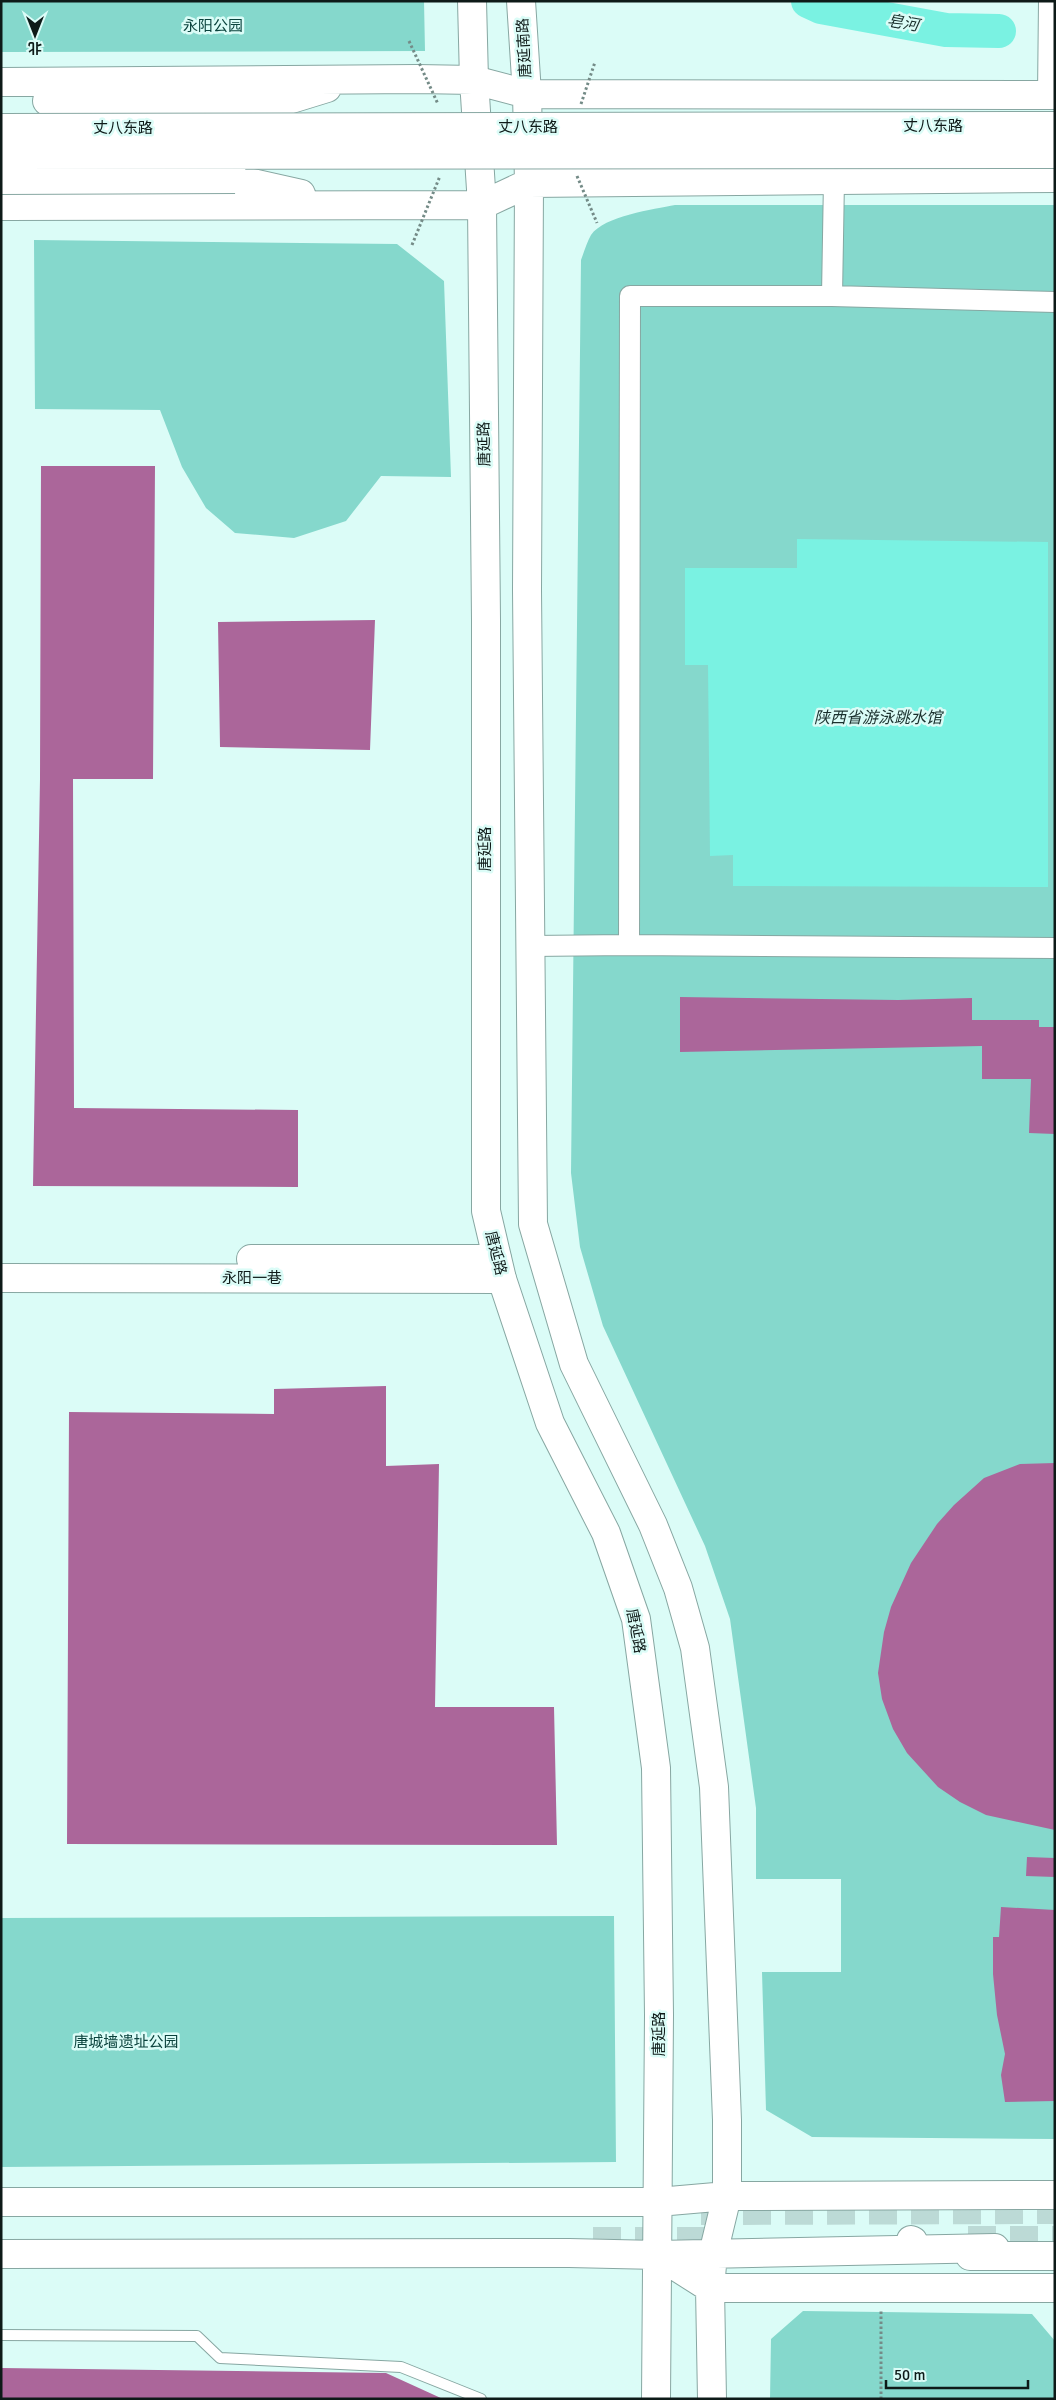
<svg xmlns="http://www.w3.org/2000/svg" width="1056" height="2400" viewBox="0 0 1056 2400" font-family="Signika,'Noto Sans SC',sans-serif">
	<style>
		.green { fill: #85d8cc }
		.water { fill: #7af2e2 }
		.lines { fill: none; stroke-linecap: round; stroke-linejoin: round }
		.river { stroke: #7af2e2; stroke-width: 34 }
		.building { fill: #ab669a }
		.highway-tunnel { stroke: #bcdad6; stroke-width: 28; stroke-dasharray: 28 14; stroke-linecap: butt }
		.lane-casing { stroke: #87a7a2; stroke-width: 12 }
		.street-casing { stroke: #87a7a2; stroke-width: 22 }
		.secondary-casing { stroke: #87a7a2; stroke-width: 30 }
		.primary-casing { stroke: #87a7a2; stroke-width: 30 }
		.highway-casing { stroke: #87a7a2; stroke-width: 30 }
		.path { stroke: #748b87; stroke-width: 3; stroke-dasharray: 2.5 2.5; stroke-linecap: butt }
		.lane { stroke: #fff; stroke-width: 10 }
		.street { stroke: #fff; stroke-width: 20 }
		.secondary { stroke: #fff; stroke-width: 28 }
		.primary { stroke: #fff; stroke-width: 28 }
		.highway { stroke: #fff; stroke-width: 28 }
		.primary-bridge-casing { stroke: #87a7a2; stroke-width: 30; stroke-linecap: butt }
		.path-bridge { stroke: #748b87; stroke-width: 3; stroke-dasharray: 2.5 2.5; stroke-linecap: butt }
		.primary-bridge { stroke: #fff; stroke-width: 28 }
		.labels { text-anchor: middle; stroke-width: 5; stroke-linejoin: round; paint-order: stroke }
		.park-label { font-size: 15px; fill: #0b433d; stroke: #dbfcf7 }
		.street-label { font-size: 15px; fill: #0e1a18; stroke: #dbfcf7 }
		.water-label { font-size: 16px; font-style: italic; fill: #1a302d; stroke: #dbfcf7 }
	</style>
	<rect width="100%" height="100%" fill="#dbfcf7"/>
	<!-- green -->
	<path class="green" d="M 1,1 L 424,1 L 425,51 L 1,52 Z
		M 675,205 L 1055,205 L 1055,2139 L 812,2137 L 766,2110 L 762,1972 L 841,1972 L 841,1879 L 756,1879 L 756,1808 L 730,1619 L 705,1546 L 603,1326 L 580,1247 L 571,1173 L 581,260 C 584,252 587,242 591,235 C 604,216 654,209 675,205 Z
		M 34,240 L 397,244 L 444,281 L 451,477 L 381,476 L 346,521 L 294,538 L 235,533 L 206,508 L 182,467 L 160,410 L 35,409 Z
		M 614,1916 L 616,2162 L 1,2167 L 1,1918 Z
		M 803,2311 L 1032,2314 L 1055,2341 L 1055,2399 L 770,2399 L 771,2339 Z"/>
	<!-- water -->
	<path class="water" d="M 797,539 L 1048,542 L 1048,887 L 733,886 L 733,855 L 710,856 L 708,665 L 685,665 L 685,568 L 797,568 Z"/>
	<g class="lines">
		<!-- river -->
		<path class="river" d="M 808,1 L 821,7 L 946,30 L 999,31"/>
	</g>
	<!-- building -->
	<path class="building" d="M 41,466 L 155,466 L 153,779 L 73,779 L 74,1108 L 298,1110 L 298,1187 L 33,1186 L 40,779 Z
		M 375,620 L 370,750 L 220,747 L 218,622 Z
		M 680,997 L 898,1000 L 972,998 L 972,1020 L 1039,1020 L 1039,1027 L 1055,1027 L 1055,1134 L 1029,1133 L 1031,1079 L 982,1079 L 982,1046 L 680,1052 Z
		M 386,1386 L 386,1466 L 439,1464 L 435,1707 L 554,1707 L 557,1845 L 67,1844 L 69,1412 L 274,1414 L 274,1389 Z
		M 1055,1463 L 1055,1830 L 986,1815 L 960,1802 L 938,1787 L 907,1753 L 893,1729 L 882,1699 L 878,1673 L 884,1632 L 891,1607 L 911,1563 L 937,1524 L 954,1505 L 984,1478 L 1020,1464 Z
		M 1027,1857 L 1055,1858 L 1055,1877 L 1026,1876 Z
		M 1001,1907 L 1055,1910 L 1055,2101 L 1005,2102 L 1001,2075 L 1005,2054 L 997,2015 L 993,1974 L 993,1937 L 999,1937 Z
		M 1,2368 L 386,2373 L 443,2399 L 1,2399 Z"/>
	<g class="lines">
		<!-- highway-tunnel -->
		<path class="highway-tunnel" d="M 701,2211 L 1055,2210
			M 968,2240 L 1055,2240
			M 593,2241 L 730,2241"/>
		<defs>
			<path id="lane" d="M 1,2335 L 197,2336 L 220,2358 L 401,2367 L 481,2399"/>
			<path id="street" d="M 1048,95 L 1049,1
				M 834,179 L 832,296 L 630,296 L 629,945 L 1055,948
				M 832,296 L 1055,302
				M 530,946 L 629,945"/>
			<path id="secondary" d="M 472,1 L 474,80
				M 521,1 L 527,94
				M 251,1259 L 497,1259
				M 1,1278 L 502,1279"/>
			<path id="primary" d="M 474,80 L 482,205 L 486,620 L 486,1211 L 502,1279 L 550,1423 L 606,1533 L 636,1619 L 656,1768 L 659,2015 L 656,2399
				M 1,82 L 417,79 L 474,80 L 527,94 L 1055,95
				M 527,94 L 529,183 L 527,590 L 533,1224 L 574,1364 L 653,1525 L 678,1588 L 695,1648 L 714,1787 L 727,2120 L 727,2196 L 713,2254 L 710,2288 L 712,2399
				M 47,101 L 288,100 L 327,88
				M 235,179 L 301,194
				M 1,206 L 482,205 L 529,183 L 1055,178
				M 1,2202 L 658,2202 L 727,2196 L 1055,2195
				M 1,2254 L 569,2253 L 658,2255 L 995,2248
				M 658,2255 L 710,2288 L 1055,2288"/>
			<path id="highway" d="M 911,2240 L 913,2241
				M 970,2256 L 1055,2256"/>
		</defs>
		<!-- lane casing -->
		<use href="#lane" class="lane-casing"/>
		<!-- street casing -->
		<use href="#street" class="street-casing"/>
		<!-- secondary casing -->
		<use href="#secondary" class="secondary-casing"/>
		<!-- primary casing -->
		<use href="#primary" class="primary-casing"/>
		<!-- highway casing -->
		<use href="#highway" class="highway-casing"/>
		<!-- path -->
		<path class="path" d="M 881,2399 L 881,2309"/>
		<!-- lane -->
		<use href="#lane" class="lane"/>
		<!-- street -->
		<use href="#street" class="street"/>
		<!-- secondary -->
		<use href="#secondary" class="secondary"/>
		<!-- primary -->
		<use href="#primary" class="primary"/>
		<!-- highway -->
		<use href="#highway" class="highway"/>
		<defs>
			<path id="primary-bridge" d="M 1,128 L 1055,126
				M 1,155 L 1055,154
				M 1,180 L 235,179"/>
		</defs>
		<!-- primary-bridge casing -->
		<use href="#primary-bridge" class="primary-bridge-casing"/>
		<!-- path-bridge -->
		<path class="path-bridge" d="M 409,41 L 438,104
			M 581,104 L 595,62
			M 577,176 L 597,223
			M 412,245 L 440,176"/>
		<!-- primary-bridge -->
		<use href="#primary-bridge" class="primary-bridge"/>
	</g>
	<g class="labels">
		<!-- park labels -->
		<g class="park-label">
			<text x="213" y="31">永阳公园</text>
			<text x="126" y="2047">唐城墙遗址公园</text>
		</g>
		<!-- street labels -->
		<g class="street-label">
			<text transform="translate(524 48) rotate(-93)" y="5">唐延南路</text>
			<text x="933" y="131">丈八东路</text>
			<text x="528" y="132">丈八东路</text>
			<text x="123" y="133">丈八东路</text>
			<text transform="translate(484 444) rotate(-91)" y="5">唐延路</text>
			<text transform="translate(485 849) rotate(-90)" y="5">唐延路</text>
			<text transform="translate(496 1253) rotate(76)" y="5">唐延路</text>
			<text x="252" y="1283">永阳一巷</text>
			<text transform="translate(636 1631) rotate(79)" y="5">唐延路</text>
			<text transform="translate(659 2034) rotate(-90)" y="5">唐延路</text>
		</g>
		<!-- water labels -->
		<g class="water-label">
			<text transform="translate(903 22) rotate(10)" y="6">皂河</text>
			<text x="878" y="723">陕西省游泳跳水馆</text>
		</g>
	</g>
	<!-- border -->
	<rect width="1056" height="2400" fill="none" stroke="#0e1a18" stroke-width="5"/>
	<!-- north arrow -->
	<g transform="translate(35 35) rotate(180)" stroke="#dbfcf7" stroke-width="4" paint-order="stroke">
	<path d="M0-4L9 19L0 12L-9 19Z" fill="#0e1a18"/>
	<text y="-8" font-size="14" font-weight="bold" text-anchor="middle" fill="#0e1a18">北</text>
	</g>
	<!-- scale -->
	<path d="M886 2380v8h142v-8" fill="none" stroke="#0e1a18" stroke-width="2.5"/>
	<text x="894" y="2380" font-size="15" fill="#0e1a18" stroke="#dbfcf7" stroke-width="4" paint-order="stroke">50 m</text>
</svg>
